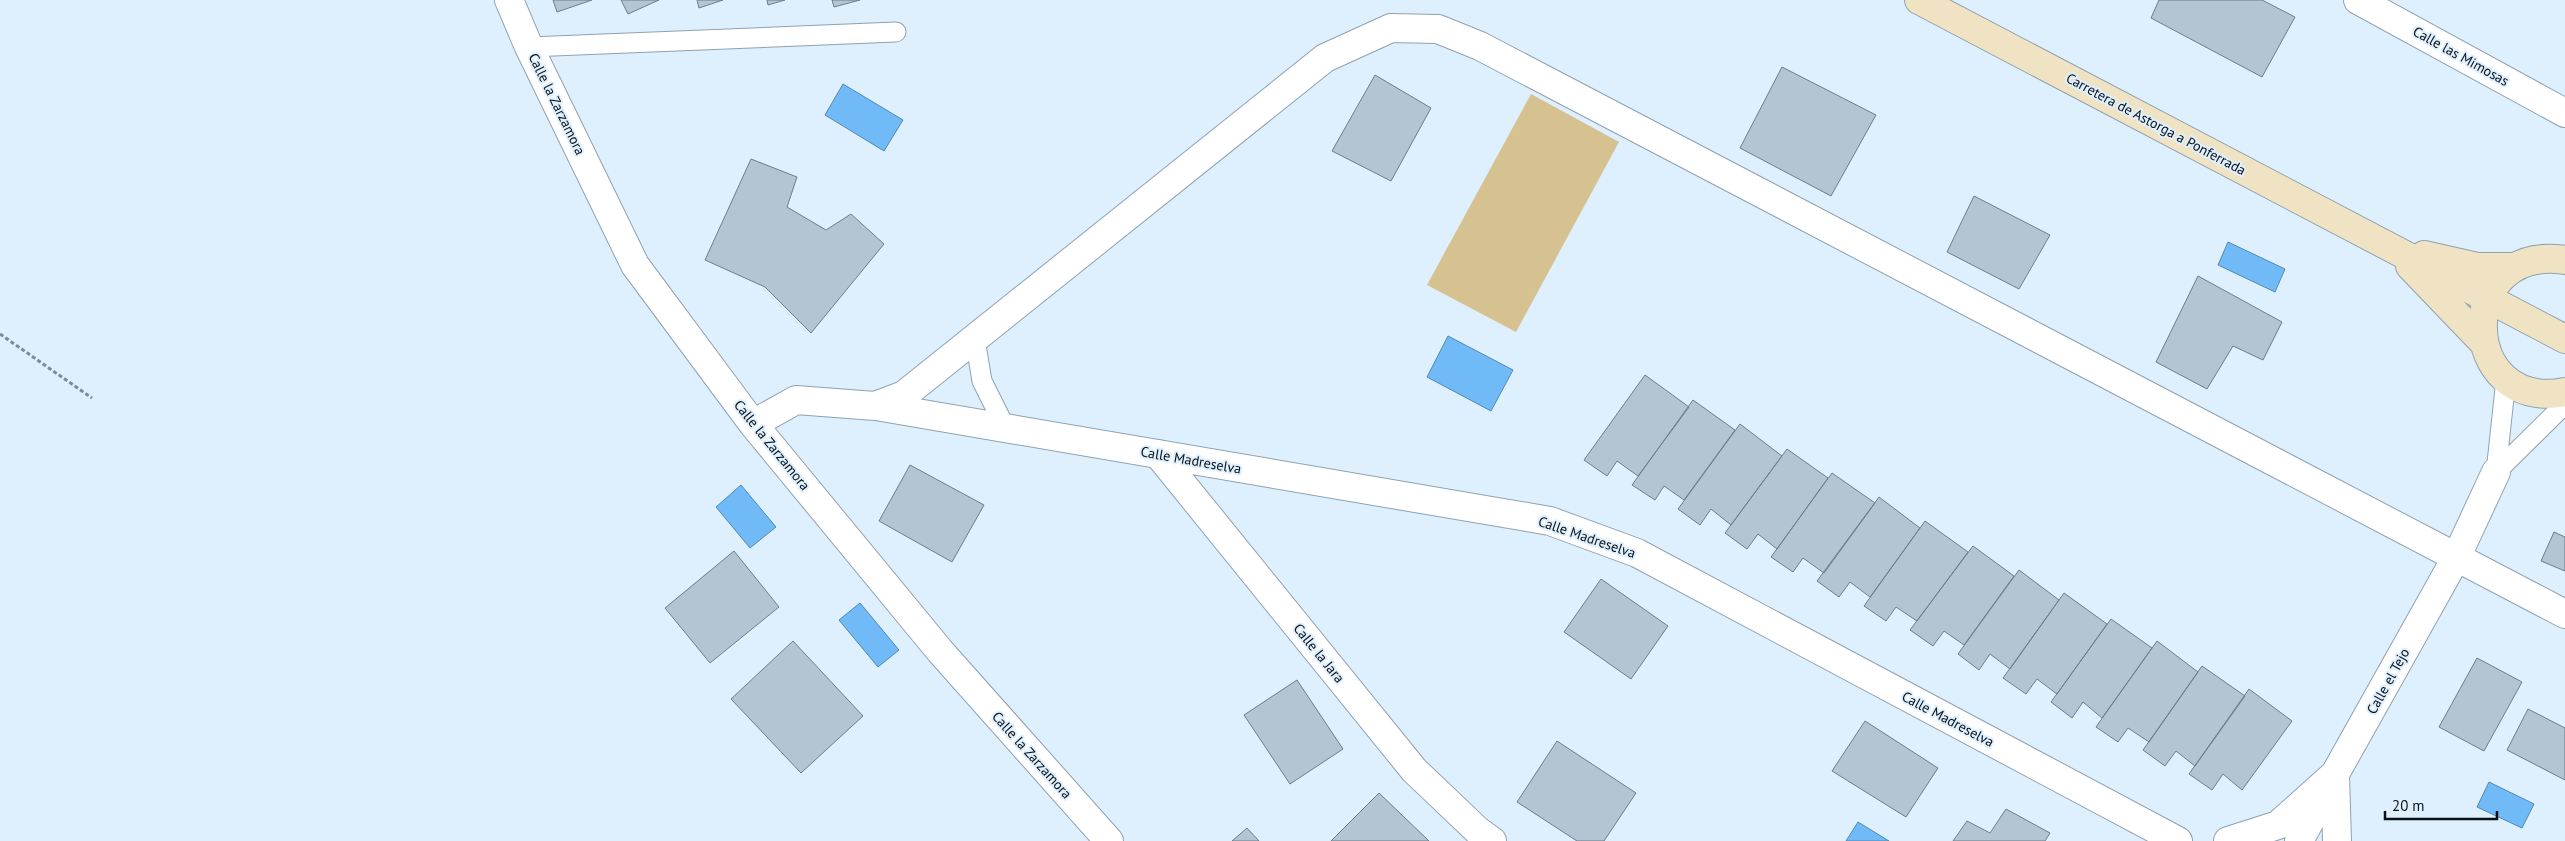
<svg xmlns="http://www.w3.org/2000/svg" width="2565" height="841" viewBox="0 0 2565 841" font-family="'PT Sans',sans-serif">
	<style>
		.green { fill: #d6c190 }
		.water { fill: #70bbf7; stroke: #5188b3 }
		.building { fill: #b3c4d2; stroke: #6e7d8b }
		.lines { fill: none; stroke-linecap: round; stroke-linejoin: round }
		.lane-casing { stroke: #90a1af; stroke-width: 21 }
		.street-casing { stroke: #90a1af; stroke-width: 30 }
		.secondary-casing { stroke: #90a1af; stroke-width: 30 }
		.path { stroke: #7e8a94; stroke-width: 3; stroke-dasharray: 4 2.5; stroke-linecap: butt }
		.lane { stroke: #fff; stroke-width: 19 }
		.street { stroke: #fff; stroke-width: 28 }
		.secondary { stroke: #f0e3c3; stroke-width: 28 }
		.labels { text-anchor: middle; stroke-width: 4; stroke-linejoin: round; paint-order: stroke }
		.street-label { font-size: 14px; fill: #0a1015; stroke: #deeffe }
	</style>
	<rect width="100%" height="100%" fill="#deeffe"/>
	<!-- green -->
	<path class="green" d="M 1531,94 L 1619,142 L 1516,332 L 1427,285 Z"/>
	<!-- water -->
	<path class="water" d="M 843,84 L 903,120 L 884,151 L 825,115 Z
		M 2228,242 L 2285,269 L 2275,292 L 2218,265 Z
		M 1448,336 L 1513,370 L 1491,411 L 1427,377 Z
		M 741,485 L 776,527 L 750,548 L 716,507 Z
		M 860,603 L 899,650 L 878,667 L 839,620 Z
		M 2489,782 L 2534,804 L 2522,828 L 2477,807 Z
		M 1858,822 L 1889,841 L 1846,841 Z"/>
	<!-- building -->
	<path class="building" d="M 553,0 L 592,0 L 557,12 Z
		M 621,0 L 659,0 L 628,14 Z
		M 697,0 L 723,0 L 699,8 Z
		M 767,0 L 785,0 L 768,5 Z
		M 832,0 L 860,0 L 834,7 Z
		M 2159,0 L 2262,0 L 2295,17 L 2262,77 L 2151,18 Z
		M 1782,67 L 1876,115 L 1831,196 L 1740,148 Z
		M 1375,75 L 1431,108 L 1391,181 L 1332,151 Z
		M 751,159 L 797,177 L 787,207 L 826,230 L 851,214 L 884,244 L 811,333 L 765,287 L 705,260 Z
		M 1974,196 L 2050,235 L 2019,289 L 1947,252 Z
		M 2198,276 L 2282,322 L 2263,360 L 2233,346 L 2207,389 L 2156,362 Z
		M 1645,375 L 1689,407 L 1638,476 L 1617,461 L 1607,476 L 1584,460 Z
		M 1693,400 L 1735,430 L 1684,500 L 1664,486 L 1655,500 L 1632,485 Z
		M 1740,424 L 1782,456 L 1731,525 L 1711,509 L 1700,525 L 1678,509 Z
		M 1787,449 L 1828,478 L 1777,549 L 1758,534 L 1747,549 L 1725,533 Z
		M 910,465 L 984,505 L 952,562 L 879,521 Z
		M 1832,473 L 1875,503 L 1824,573 L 1803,558 L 1793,572 L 1771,557 Z
		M 1879,497 L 1920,528 L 1870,597 L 1850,582 L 1839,597 L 1817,581 Z
		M 1925,521 L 1968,552 L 1917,621 L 1896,607 L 1886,621 L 1864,606 Z
		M 2554,532 L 2565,537 L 2565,571 L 2541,561 Z
		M 1973,546 L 2014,576 L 1964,645 L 1944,631 L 1933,646 L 1910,630 Z
		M 734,551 L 779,607 L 710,663 L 665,608 Z
		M 2019,570 L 2059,600 L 2010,669 L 1990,654 L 1979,670 L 1958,654 Z
		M 1601,579 L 1668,626 L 1631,679 L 1564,632 Z
		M 2064,593 L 2107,624 L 2057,694 L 2037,679 L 2026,694 L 2003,678 Z
		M 2111,619 L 2152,648 L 2102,718 L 2083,702 L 2072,718 L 2051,702 Z
		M 793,641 L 863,716 L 801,773 L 731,699 Z
		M 2157,641 L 2198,672 L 2149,742 L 2128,728 L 2118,742 L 2096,727 Z
		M 2477,658 L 2522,682 L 2484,751 L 2439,727 Z
		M 2202,666 L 2245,696 L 2195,766 L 2176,751 L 2165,766 L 2143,750 Z
		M 1297,680 L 1343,749 L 1290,784 L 1244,715 Z
		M 2249,689 L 2292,721 L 2242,790 L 2223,774 L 2212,790 L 2189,774 Z
		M 2528,709 L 2565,728 L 2565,780 L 2507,750 Z
		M 1865,721 L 1938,768 L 1906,817 L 1832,771 Z
		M 1557,741 L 1636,793 L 1604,841 L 1577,841 L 1517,802 Z
		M 1379,793 L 1429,841 L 1331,841 Z
		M 2006,809 L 2050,833 L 2045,841 L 1953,841 L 1967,821 L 1990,833 Z
		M 1247,828 L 1259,841 L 1232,841 Z"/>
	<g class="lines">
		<defs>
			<path id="lane" d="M 529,47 L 896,32
				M 975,339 L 982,381 L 1005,427
				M 2496,472 L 2565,404
				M 2496,472 L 2506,379"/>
			<path id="street" d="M 509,0 L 529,47 L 635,265 L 753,424 L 940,651 L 1109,841
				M 2358,0 L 2565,113
				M 876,406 L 1550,521 L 1637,553 L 2178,841
				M 753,424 L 796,400 L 875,406 L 904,395 L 1325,58 L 1391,28 L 1438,29 L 1480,46 L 2565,614
				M 1158,454 L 1414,770 L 1478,831 L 1492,841
				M 2335,775 L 2337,841
				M 2228,841 L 2278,825 L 2335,774 L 2456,558 L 2496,472
				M 2299,841 L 2326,791"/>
			<path id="secondary" d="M 1919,0 L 2565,339
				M 2424,255 L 2477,267 L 2515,267
				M 2565,260 C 2453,243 2458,413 2565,392
				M 2410,266 L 2483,342"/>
		</defs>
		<!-- lane casing -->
		<use href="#lane" class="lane-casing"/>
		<!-- street casing -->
		<use href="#street" class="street-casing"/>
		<!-- secondary casing -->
		<use href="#secondary" class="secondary-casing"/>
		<!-- path -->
		<path class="path" d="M 0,334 L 92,398"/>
		<!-- lane -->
		<use href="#lane" class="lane"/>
		<!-- street -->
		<use href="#street" class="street"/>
		<!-- secondary -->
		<use href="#secondary" class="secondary"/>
	</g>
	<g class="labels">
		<!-- street labels -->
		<g class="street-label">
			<text transform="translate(2461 56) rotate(29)" y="5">Calle las Mimosas</text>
			<text transform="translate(557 104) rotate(64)" y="5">Calle la Zarzamora</text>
			<text transform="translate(2156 124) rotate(28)" y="5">Carretera de Astorga a Ponferrada</text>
			<text transform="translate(772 445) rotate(51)" y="5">Calle la Zarzamora</text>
			<text transform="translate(1191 460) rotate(10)" y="5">Calle Madreselva</text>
			<text transform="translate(1587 537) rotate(19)" y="5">Calle Madreselva</text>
			<text transform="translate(1319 653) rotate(51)" y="5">Calle la Jara</text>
			<text transform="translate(2388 681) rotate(-61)" y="5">Calle el Tejo</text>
			<text transform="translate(1948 719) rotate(28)" y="5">Calle Madreselva</text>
			<text transform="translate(1032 755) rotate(48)" y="5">Calle la Zarzamora</text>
		</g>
	</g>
	<!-- scale -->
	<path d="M2385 811v8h112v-8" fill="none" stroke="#0a1015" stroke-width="2.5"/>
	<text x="2392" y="811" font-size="15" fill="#0a1015" stroke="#deeffe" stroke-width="4" paint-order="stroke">20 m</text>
</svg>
